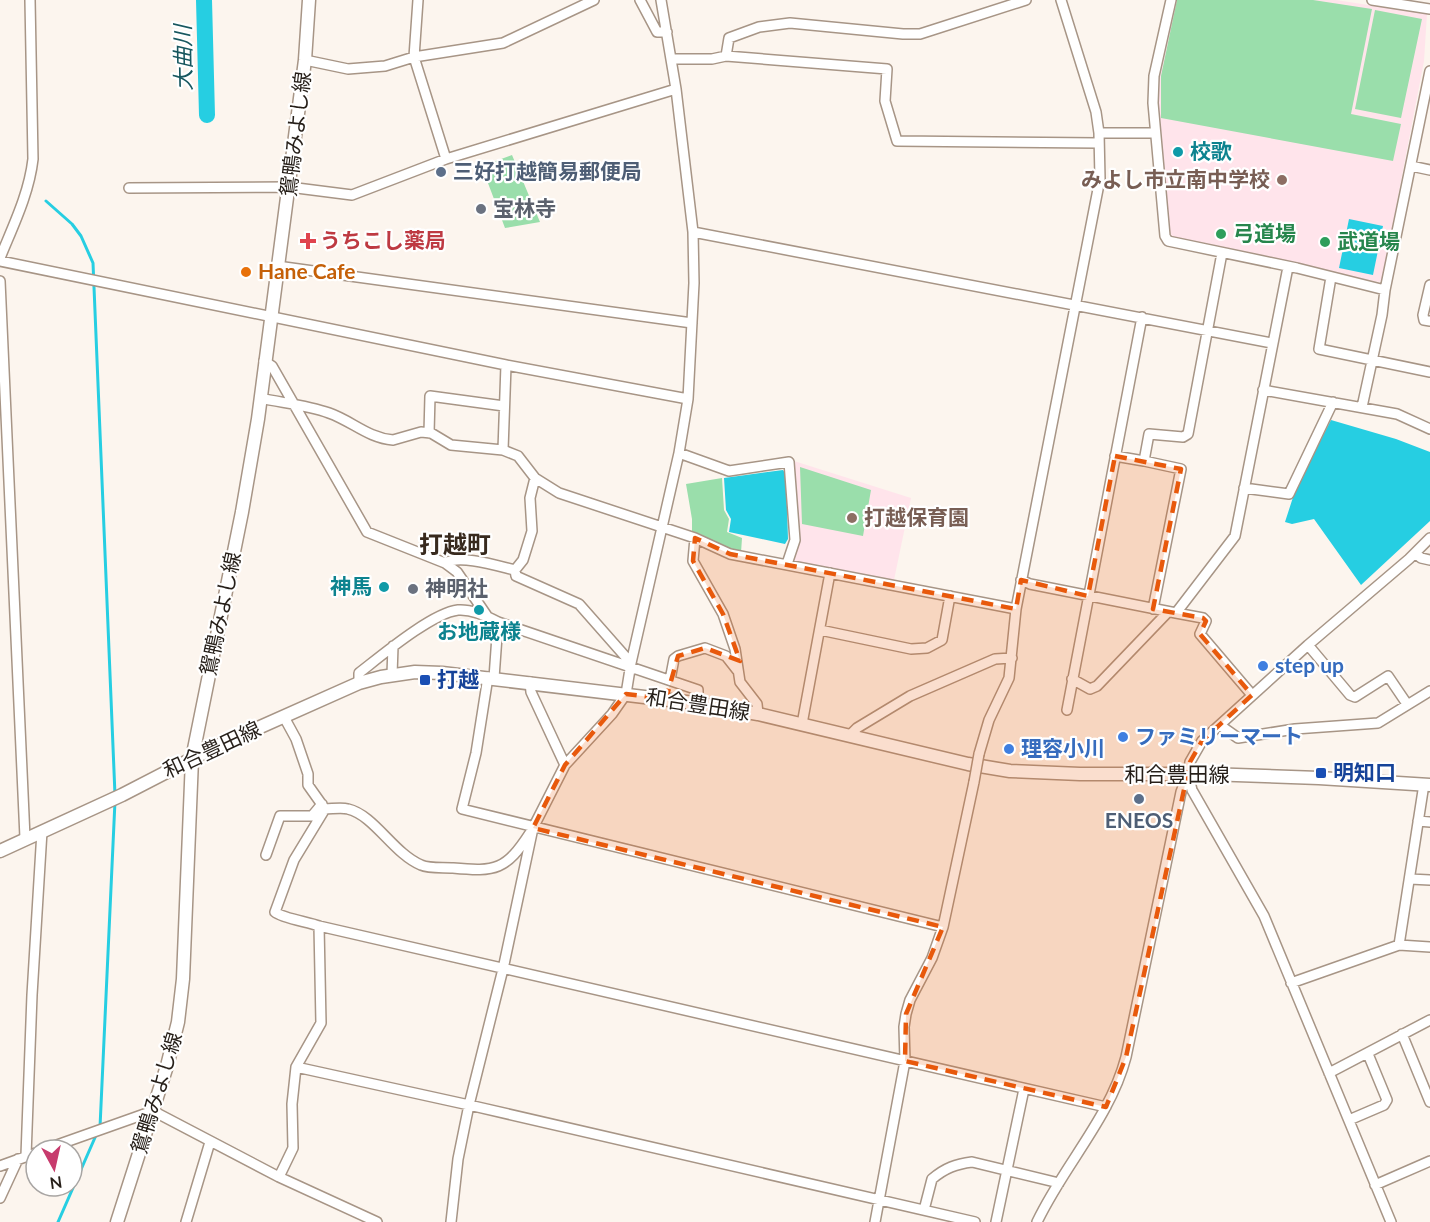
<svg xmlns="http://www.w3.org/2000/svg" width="1430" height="1222" viewBox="0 0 1430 1222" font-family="Lato,'Noto Sans JP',sans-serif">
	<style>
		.education { fill: #ffe4eb }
		.green { fill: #9adeab }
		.water { fill: #26cee2 }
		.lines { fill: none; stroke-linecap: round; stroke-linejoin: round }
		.stream { stroke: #26cee2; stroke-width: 3 }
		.river { stroke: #26cee2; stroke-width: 16 }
		.minor-casing { stroke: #a79586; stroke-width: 12 }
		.major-casing { stroke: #a79586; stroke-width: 15 }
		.minor { stroke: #fff; stroke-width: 9 }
		.major { stroke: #fff; stroke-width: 12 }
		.minor-bridge-casing { stroke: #a79586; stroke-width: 12; stroke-linecap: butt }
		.minor-bridge { stroke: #fff; stroke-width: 9 }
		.marked { fill: #e8590c; fill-opacity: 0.2; stroke: #e8590c; stroke-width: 4.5; stroke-dasharray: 12 8; stroke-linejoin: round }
		.culture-dot { fill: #0f9aa8; stroke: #fff; stroke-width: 2 }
		.service-dot { fill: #5c6f8a; stroke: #fff; stroke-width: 2 }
		.education-dot { fill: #8d6e63; stroke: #fff; stroke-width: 2 }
		.worship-dot { fill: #6b7280; stroke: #fff; stroke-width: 2 }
		.leisure-dot { fill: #2e9e5b; stroke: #fff; stroke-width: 2 }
		.health-dot { fill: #e0444e; stroke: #fff; stroke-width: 2 }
		.food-dot { fill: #e8710a; stroke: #fff; stroke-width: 2 }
		.shop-dot { fill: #3f7fe0; stroke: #fff; stroke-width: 2 }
		.transit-dot { fill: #1a4fb4; stroke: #fff; stroke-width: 2 }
		.labels { text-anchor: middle; stroke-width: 4.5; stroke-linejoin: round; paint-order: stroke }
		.street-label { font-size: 21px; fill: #261f19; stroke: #fff }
		.culture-label { font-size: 21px; font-weight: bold; fill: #0d838f; stroke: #fff; text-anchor: start }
		.service-label { font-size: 21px; font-weight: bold; fill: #4e5e75; stroke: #fff; text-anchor: start }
		.education-label { font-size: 21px; font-weight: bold; fill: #785e54; stroke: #fff; text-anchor: end }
		.worship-label { font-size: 21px; font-weight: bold; fill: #5b616d; stroke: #fff; text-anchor: start }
		.leisure-label { font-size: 21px; font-weight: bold; fill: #27864d; stroke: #fff; text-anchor: start }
		.health-label { font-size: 21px; font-weight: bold; fill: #be3a42; stroke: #fff; text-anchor: start }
		.food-label { font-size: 21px; font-weight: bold; fill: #c56008; stroke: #fff; text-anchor: start }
		.shop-label { font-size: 21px; font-weight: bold; fill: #366cbe; stroke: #fff; text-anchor: start }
		.transit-label { font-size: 21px; font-weight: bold; fill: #164399; stroke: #fff; text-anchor: start }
		.water-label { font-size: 22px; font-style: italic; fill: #17575f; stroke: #fff }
		.quarter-label { font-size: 24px; font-weight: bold; fill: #382a1e; stroke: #fff }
	</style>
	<rect width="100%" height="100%" fill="#fcf5ee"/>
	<!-- education -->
	<path class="education" d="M 1177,0 L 1336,0 L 1427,14 L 1424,61 L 1382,280 L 1379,282 L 1361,279 L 1174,239 L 1170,234 L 1158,126 L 1159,74 Z
		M 794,461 L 911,498 L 894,580 L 790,562 L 799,538 Z"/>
	<!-- green -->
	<path class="green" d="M 1177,0 L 1313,0 L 1372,9 L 1351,114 L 1401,124 L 1393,161 L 1161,118 L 1161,76 Z
		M 1375,10 L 1422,19 L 1401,118 L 1355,109 Z
		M 512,155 L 540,222 L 505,228 L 483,170 L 493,162 Z
		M 800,467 L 871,490 L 863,536 L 802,524 Z
		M 722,478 L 724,510 L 729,519 L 727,532 L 742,538 L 741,553 L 731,551 L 692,534 L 692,519 L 686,484 Z"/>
	<!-- water -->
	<path class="water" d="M 1349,219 L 1383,226 L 1373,275 L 1339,268 Z
		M 1331,420 L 1396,439 L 1430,452 L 1430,521 L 1361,585 L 1314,519 L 1292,524 L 1285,522 L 1296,488 Z
		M 783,470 L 786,475 L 788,539 L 785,544 L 729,532 L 731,519 L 726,510 L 724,478 Z"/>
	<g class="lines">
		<!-- stream -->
		<path class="stream" d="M 46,201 L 72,224 L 81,236 L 93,263 L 115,795
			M 100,1127 L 115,801
			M 58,1222 L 97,1133"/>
		<!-- river -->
		<path class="river" d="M 204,0 L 207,115"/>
		<defs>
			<path id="minor" d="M 418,0 L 414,57 L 446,159
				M 640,0 L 657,32 L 667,32
				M 1171,0 L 1154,76 L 1153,103 L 1165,236 L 1168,241 L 1297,268 L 1385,290 L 1430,71
				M 1372,0 L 1430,9
				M 726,56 L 887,69 L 885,101 L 897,141 L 1098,143
				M 672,59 L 712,59 L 726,56 L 729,38 L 759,27 L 790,23 L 903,34 L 920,34 L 1026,0
				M 305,60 L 348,69 L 385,66 L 414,57 L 503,43 L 594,0
				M 1099,133 L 1155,133
				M 1411,166 L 1430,170
				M 129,188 L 289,187 L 352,195 L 446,159 L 676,89
				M 693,232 L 1272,343
				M 0,258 C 13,226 29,194 33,159 L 30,0
				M 0,261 L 506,365 L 688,399
				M 277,266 L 692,323
				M 1331,277 L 1319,349 L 1430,372
				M 0,281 L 25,838
				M 1430,285 L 1423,315 L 1424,320 L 1430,321
				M 264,361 L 272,366 L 367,532 L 445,563 L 457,572 L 487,616
				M 1263,390 L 1397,414 L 1430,429
				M 260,398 C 283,403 307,405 329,413 C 352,421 368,438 393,440 L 421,432 L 431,433 L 451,445 L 503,450 L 518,456 L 535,478 L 559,493 L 695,538 L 730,554 L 1016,609
				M 1362,407 L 1382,315 L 1385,290
				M 429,433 L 430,396 L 504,406
				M 503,450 L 506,365
				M 679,453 L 729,471 L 789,462 L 795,540 L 787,564
				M 1115,456 L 1144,461
				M 1244,488 L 1289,494 L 1333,402
				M 695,538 L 693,561 L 723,614 L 735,649 L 740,682 L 757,704 L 758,714
				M 1415,553 L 1421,558 L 1430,560
				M 445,563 C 460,554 498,566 515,570 L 516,576 L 579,604 L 631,663
				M 515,570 L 523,560 L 532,531 L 530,498 L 535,478
				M 1021,580 L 1030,584 L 1176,613 L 1235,536 L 1288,267
				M 1153,609 L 1181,469 L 1144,461 L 1149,434 L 1183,437 L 1188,434 L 1222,253
				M 1176,613 L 1203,618 L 1206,621 L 1200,634 L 1252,695
				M 820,630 L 911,649 L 927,648 L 942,640 L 950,596
				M 1308,645 L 1350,695 L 1355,697 L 1388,676 L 1407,704
				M 392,675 L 393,646
				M 488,677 L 476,753 L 462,809 L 943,927
				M 494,678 L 498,622
				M 1072,679 L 1090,689 L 1097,686 L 1168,612
				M 670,680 L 674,659 L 678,656 L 705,648 L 726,656 L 737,670
				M 530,682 L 531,692 L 565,765
				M 359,683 L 359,673 C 381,656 432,613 458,610 C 471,609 487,616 498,622 L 698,690 L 698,704
				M 1067,710 L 1142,317
				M 284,717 L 296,739 L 308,774 L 308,785 L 325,809 C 332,809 341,807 348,809 C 374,815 394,854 421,865 C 430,869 444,867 453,868 C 496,872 506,870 530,833
				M 802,724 L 830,573
				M 1221,726 L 1238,738 L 1295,729 L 1378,723 L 1430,691
				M 849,736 L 857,728 L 910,696 L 995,659 L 1012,658
				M 979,754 L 989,720 L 1009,678 L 1016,609 L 1100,179 L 1099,133 L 1096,112 L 1061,0
				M 1188,774 L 1192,790 L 1264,916 L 1391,1222
				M 1418,821 L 1430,822
				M 266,855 L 280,816 L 312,816 L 322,804
				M 1410,879 L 1430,880
				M 319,926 C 308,922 282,918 275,912 L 294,860 L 325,809
				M 1399,945 L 1430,947
				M 1291,983 L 1399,945 L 1424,784
				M 1402,1034 L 1430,1102
				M 296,1067 L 469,1105 L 975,1222
				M 1329,1073 L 1430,1020
				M 1349,1120 L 1384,1105 L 1387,1100 L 1368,1054
				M 43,1150 L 153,1111 L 279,1177 L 377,1222
				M 26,1156 L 32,995 L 42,831
				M 0,1166 L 36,1153
				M 279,1177 L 293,1148 L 292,1104 L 296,1067 L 321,1023 L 319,926 L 1106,1107
				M 1375,1185 L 1430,1161
				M 0,1198 L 18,1159
				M 924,1210 L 932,1179 C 945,1168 956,1164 972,1162 L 1059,1183
				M 186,1222 L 210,1142
				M 451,1222 L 458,1159 L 469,1105 L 503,969 L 533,828 L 565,765 L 612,714 L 626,694 L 631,663 L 679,453 L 688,399 L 694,283 L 693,232 L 676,89 L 661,0
				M 875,1222 L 905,1061 L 904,1027 L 906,1014 L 910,1000 L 932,958 L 943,927 L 974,782
				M 996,1222 L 1024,1089
				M 1037,1222 C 1064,1165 1110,1118 1126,1057 L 1181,792 L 1188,774 L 1190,762 L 1202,741 L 1308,645 L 1409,559 L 1430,538"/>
			<path id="major" d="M 0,851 L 122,795 L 213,748 L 359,683 L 381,677 L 415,672 L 442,673 L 695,703 L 758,714 L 968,764 L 1010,771 L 1080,774 L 1208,774 L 1319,778 L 1430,785
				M 117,1222 L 167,1066 L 178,1022 L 183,979 L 192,759 L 242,512 L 258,419 L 305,60 L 309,0"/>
		</defs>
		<!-- minor casing -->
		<use href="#minor" class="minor-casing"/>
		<!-- major casing -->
		<use href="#major" class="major-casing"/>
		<!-- minor -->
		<use href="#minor" class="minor"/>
		<!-- major -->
		<use href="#major" class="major"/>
		<defs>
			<path id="minor-bridge" d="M 974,782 L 979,754"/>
		</defs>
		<!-- minor-bridge casing -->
		<use href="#minor-bridge" class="minor-bridge-casing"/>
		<!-- minor-bridge -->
		<use href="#minor-bridge" class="minor-bridge"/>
	</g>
	<!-- marked area -->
	<path class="marked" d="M 1115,456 L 1181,469 L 1153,609 L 1203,618 L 1206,621 L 1200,634 L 1252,695 L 1202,741 L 1190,762 L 1126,1057 L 1106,1107 L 905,1061 L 906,1014 L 943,927 L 533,828 L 565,765 L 626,694 L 666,699 L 678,656 L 705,648 L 740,661 L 723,614 L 693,561 L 695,538 L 730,554 L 1016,609 L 1021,580 L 1088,596 Z"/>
	<!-- markers -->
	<g class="culture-dot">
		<circle cx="1178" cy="152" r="6"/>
		<circle cx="384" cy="587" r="6"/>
		<circle cx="479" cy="610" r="6"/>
	</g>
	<g class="service-dot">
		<circle cx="441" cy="172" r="6"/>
		<circle cx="1139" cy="799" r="6"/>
	</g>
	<g class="education-dot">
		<circle cx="1282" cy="180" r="6"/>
		<circle cx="852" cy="518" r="6"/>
	</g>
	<g class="worship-dot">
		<circle cx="481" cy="209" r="6"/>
		<circle cx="413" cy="589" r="6"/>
	</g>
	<g class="leisure-dot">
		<circle cx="1221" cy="234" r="6"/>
		<circle cx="1325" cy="242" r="6"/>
	</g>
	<path class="health-dot" d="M305 232h6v6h6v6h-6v6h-6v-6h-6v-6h6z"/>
	<circle class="food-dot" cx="246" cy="272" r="6"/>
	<g class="shop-dot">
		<circle cx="1263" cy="666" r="6"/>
		<circle cx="1123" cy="737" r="6"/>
		<circle cx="1009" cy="749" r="6"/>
	</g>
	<g class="transit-dot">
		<rect x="419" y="674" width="12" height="12" rx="3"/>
		<rect x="1315" y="767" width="12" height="12" rx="3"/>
	</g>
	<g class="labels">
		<!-- street labels -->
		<g class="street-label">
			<text transform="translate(296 134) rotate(-83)" y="7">鴛鴨みよし線</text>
			<text transform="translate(221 614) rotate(-78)" y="7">鴛鴨みよし線</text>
			<text transform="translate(698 705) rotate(9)" y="7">和合豊田線</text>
			<text transform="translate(212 750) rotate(-25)" y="7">和合豊田線</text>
			<text x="1177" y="782">和合豊田線</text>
			<text transform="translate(157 1093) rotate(-73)" y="7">鴛鴨みよし線</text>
		</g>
		<!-- culture labels -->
		<g class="culture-label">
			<text x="1190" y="159">校歌</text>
			<text x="372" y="594" text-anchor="end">神馬</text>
			<text x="479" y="639" text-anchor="middle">お地蔵様</text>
		</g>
		<!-- service labels -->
		<g class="service-label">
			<text x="453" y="179">三好打越簡易郵便局</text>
			<text x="1139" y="828" text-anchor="middle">ENEOS</text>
		</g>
		<!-- education labels -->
		<g class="education-label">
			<text x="1270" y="187">みよし市立南中学校</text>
			<text x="864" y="525" text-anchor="start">打越保育園</text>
		</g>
		<!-- worship labels -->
		<g class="worship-label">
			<text x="493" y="216">宝林寺</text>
			<text x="425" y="596">神明社</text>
		</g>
		<!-- leisure labels -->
		<g class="leisure-label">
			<text x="1233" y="241">弓道場</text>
			<text x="1337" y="249">武道場</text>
		</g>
		<!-- health labels -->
		<g class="health-label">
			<text x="320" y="248">うちこし薬局</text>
		</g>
		<!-- food labels -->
		<g class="food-label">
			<text x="258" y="279">Hane Cafe</text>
		</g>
		<!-- shop labels -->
		<g class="shop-label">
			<text x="1275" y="673">step up</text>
			<text x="1135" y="744">ファミリーマート</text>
			<text x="1021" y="756">理容小川</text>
		</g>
		<!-- transit labels -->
		<g class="transit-label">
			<text x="437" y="687">打越</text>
			<text x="1333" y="780">明知口</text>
		</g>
		<!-- water labels -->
		<g class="water-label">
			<text transform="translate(183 58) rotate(-91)" y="8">大曲川</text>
		</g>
		<!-- quarter labels -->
		<g class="quarter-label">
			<text x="455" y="553">打越町</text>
		</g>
	</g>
	<!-- north arrow -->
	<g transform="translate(54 1168) rotate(172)"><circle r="28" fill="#ffffff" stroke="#a8a5a3" stroke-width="1.5"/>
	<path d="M0-4.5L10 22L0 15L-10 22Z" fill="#c73b6d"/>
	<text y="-9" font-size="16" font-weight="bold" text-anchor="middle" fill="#261f19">N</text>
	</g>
</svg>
